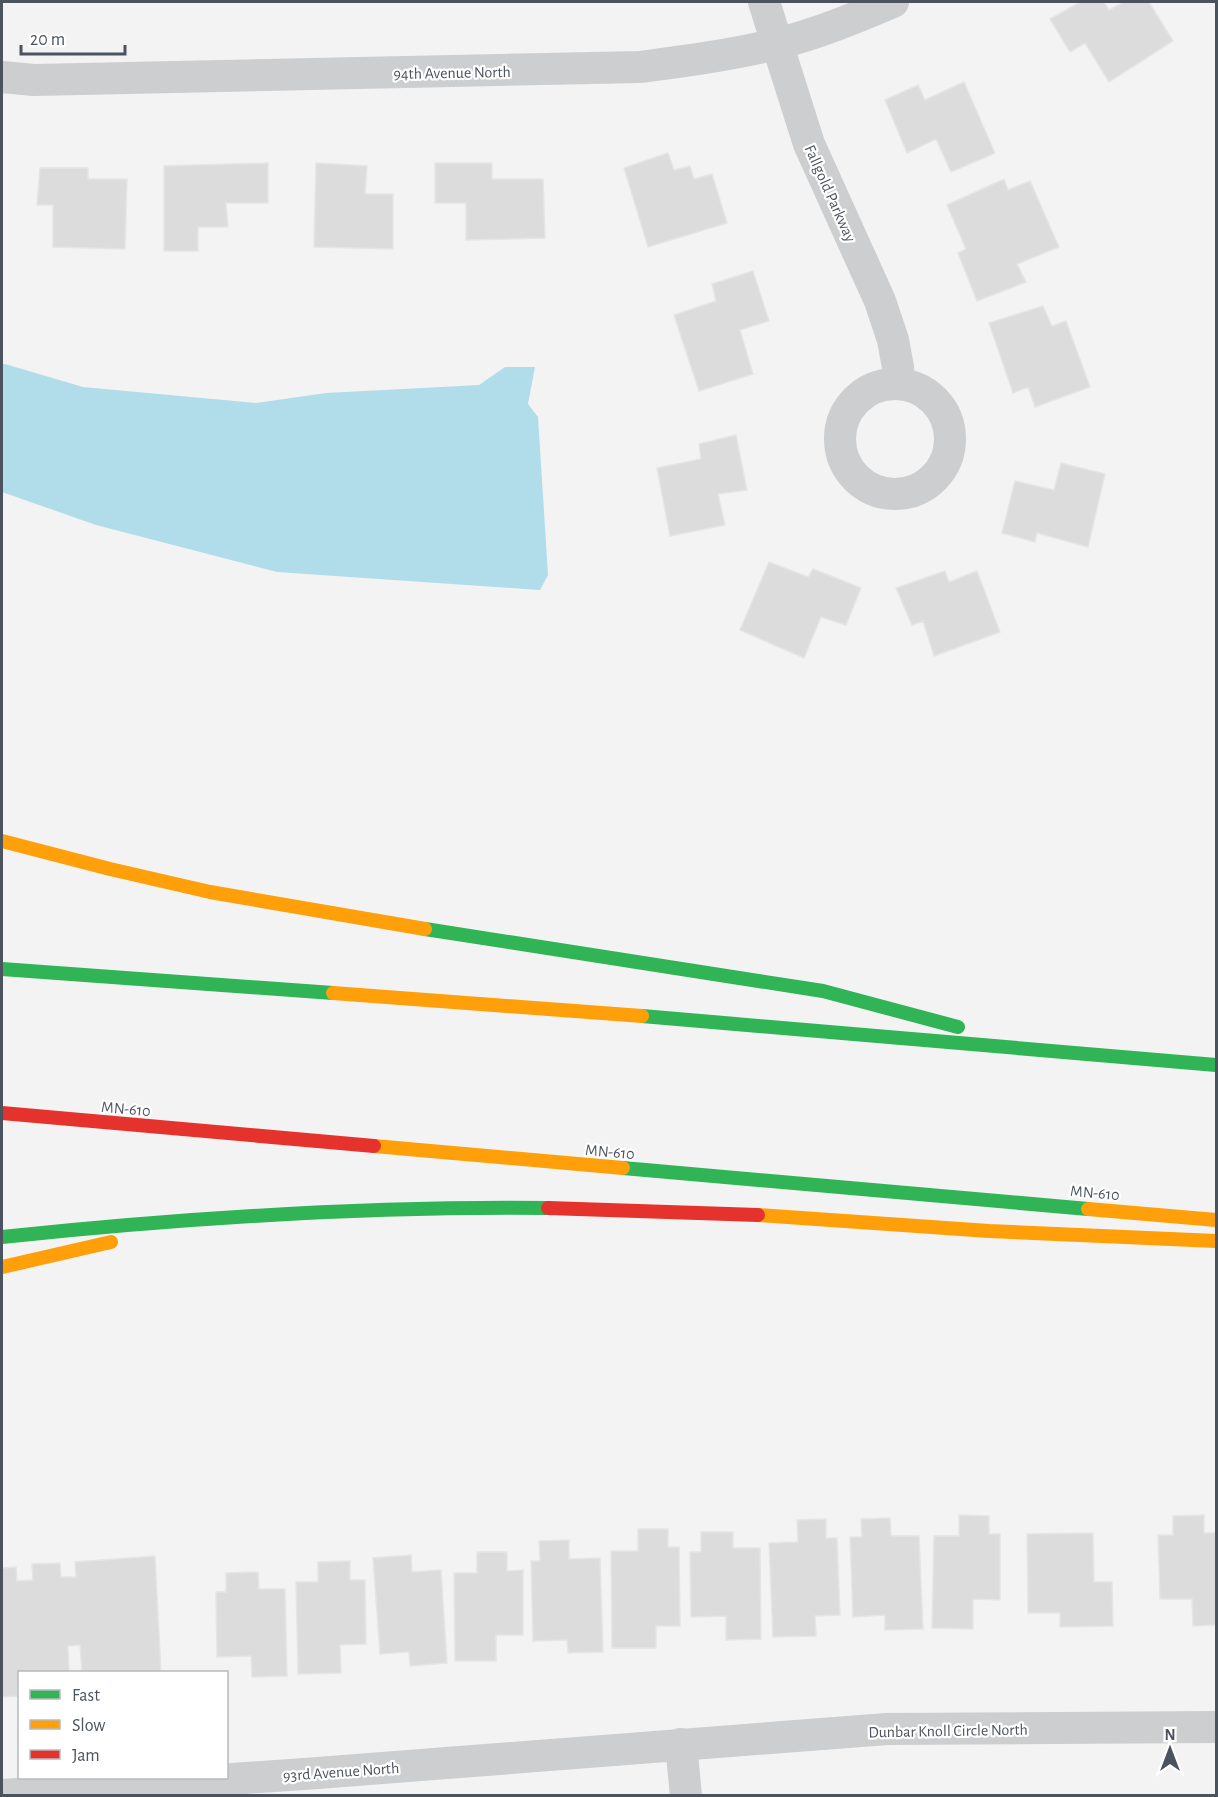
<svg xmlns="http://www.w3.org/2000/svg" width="1218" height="1797" viewBox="0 0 1218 1797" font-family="'Alegreya Sans',sans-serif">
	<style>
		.water { fill: #b1ddeb }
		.building { fill: #dcdcdd; stroke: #e4e5e6; stroke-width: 1.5 }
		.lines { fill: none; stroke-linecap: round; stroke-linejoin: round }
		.street { stroke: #cdced0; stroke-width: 32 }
		.fast { stroke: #30b455; stroke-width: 14 }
		.slow { stroke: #ff9f0a; stroke-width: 14 }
		.jam { stroke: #e5322d; stroke-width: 14 }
		.labels { text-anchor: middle; stroke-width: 4.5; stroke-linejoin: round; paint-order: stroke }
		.street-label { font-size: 16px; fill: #4b545e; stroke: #fff }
	</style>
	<rect width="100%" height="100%" fill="#f3f3f3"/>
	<!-- water -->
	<path class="water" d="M 2,364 L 5,364 L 83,387 L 256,403 L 326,393 L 479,385 L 505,367 L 535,367 L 528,404 L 538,417 L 548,575 L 540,590 L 277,572 L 96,525 L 2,492 Z"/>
	<!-- building -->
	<path class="building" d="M 1080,2 L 1104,2 L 1109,10 L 1124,2 L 1149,2 L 1173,41 L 1109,82 L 1085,43 L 1070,52 L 1050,19 Z
		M 964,82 L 995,153 L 951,172 L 936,139 L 907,153 L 885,100 L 918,85 L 925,100 Z
		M 668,153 L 674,170 L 690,166 L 694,179 L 712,174 L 727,223 L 648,247 L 624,168 Z
		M 268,163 L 268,203 L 226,203 L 228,227 L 198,227 L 198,251 L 164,251 L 164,166 Z
		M 316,163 L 367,166 L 365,194 L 393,194 L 393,249 L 314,247 Z
		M 435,163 L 492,163 L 492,179 L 543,179 L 545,238 L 466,240 L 466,203 L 435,203 Z
		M 40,168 L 88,168 L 88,179 L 127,179 L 125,249 L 53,247 L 53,205 L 37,205 Z
		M 1004,179 L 1008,190 L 1030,181 L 1059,247 L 1017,264 L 1026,282 L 977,301 L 958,253 L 966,249 L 947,205 Z
		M 753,271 L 769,321 L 740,330 L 753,374 L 699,391 L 674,315 L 716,301 L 712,284 Z
		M 1043,306 L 1052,326 L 1066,321 L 1090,387 L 1035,407 L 1028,387 L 1013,393 L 989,323 Z
		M 736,435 L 747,490 L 718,494 L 725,525 L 670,536 L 657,468 L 701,459 L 699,444 Z
		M 1061,463 L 1105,474 L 1088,547 L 1037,533 L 1035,542 L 1002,533 L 1015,481 L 1054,490 Z
		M 769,562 L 808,577 L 813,569 L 861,588 L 846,625 L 821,617 L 804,658 L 740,630 Z
		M 945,571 L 949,582 L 977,571 L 1000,632 L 934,656 L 923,621 L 912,625 L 896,588 Z
		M 959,1515 L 989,1516 L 989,1534 L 1000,1534 L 1000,1600 L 973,1599 L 973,1629 L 932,1628 L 934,1536 L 959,1536 Z
		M 1204,1515 L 1204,1533 L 1216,1533 L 1216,1625 L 1193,1626 L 1192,1599 L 1160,1599 L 1158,1535 L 1173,1535 L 1173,1516 Z
		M 890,1518 L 891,1536 L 919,1536 L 923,1629 L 885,1630 L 885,1615 L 853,1617 L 850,1537 L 862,1537 L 861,1519 Z
		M 826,1519 L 826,1538 L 837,1538 L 840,1615 L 815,1616 L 816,1636 L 773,1637 L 769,1543 L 798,1542 L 797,1520 Z
		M 638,1529 L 668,1529 L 668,1547 L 679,1547 L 680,1626 L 656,1626 L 656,1648 L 612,1648 L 611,1551 L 638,1551 Z
		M 701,1532 L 733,1532 L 733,1548 L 760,1548 L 761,1639 L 726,1640 L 726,1616 L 691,1617 L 690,1552 L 701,1552 Z
		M 1093,1533 L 1094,1582 L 1112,1582 L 1113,1626 L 1060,1627 L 1060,1613 L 1028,1613 L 1027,1534 Z
		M 569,1540 L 569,1559 L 600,1558 L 603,1652 L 568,1653 L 567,1640 L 533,1641 L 531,1561 L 540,1561 L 539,1541 Z
		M 477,1552 L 507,1552 L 507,1571 L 523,1570 L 523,1635 L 496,1635 L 496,1661 L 455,1661 L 454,1573 L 477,1573 Z
		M 411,1555 L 412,1572 L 441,1570 L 447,1663 L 410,1666 L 409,1652 L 380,1654 L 373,1558 Z
		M 155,1556 L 161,1672 L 82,1672 L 80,1645 L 68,1646 L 69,1672 L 20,1672 L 20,1696 L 2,1697 L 2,1568 L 16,1567 L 17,1581 L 33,1580 L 32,1564 L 60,1563 L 61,1577 L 76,1577 L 75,1562 Z
		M 350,1561 L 350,1580 L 365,1580 L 366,1644 L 340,1645 L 341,1673 L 298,1674 L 296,1582 L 318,1582 L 318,1562 Z
		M 258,1572 L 259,1589 L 285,1589 L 287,1676 L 252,1677 L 251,1656 L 217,1657 L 216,1592 L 226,1592 L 226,1573 Z"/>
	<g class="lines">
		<!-- street -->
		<path class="street" d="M 764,2 L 809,144 L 880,301 L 893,340 L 898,367 L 899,383
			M 2,77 L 34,80 L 640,67 C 685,61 731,55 776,44 C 817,34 855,18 893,2
			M840 439a55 55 0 1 1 110 0a55 55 0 1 1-110 0Z
			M 681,1744 L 686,1796
			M 2,1795 L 318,1773 L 887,1729 L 1216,1727"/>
		<!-- fast -->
		<path class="fast" d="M 425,929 L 823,991 L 958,1027
			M 2,969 L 333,993
			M 642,1016 L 1216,1065
			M 623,1168 L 1088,1209
			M 2,1237 C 184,1218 366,1206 548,1208"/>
		<!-- slow -->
		<path class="slow" d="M 2,841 L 110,869 L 210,892 L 425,929
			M 333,993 L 642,1016
			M 374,1146 L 623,1168
			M 1088,1209 L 1216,1220
			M 758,1215 L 989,1231 L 1216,1241
			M 2,1267 L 111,1242"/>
		<!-- jam -->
		<path class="jam" d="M 2,1113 L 374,1146
			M 548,1208 L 758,1215"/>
	</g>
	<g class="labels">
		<!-- street labels -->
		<g class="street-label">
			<text transform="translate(452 72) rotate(-1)" y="6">94th Avenue North</text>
			<text transform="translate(831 193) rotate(66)" y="6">Fallgold Parkway</text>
			<text transform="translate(126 1108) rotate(5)" y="6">MN-610</text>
			<text transform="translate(610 1151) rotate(5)" y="6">MN-610</text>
			<text transform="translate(1095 1192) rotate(5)" y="6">MN-610</text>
			<text transform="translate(948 1730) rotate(-1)" y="6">Dunbar Knoll Circle North</text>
			<text transform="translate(341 1771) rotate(-4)" y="6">93rd Avenue North</text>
		</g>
	</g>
	<!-- border -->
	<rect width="1218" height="1797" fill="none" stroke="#4b545e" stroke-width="6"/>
	<!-- legend -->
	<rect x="18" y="1671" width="210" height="108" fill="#ffffff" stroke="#b7bbbf" stroke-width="1.5"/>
	<rect x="30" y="1690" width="30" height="9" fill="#30b455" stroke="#b7bbbf" stroke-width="1.5"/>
	<text x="72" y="1701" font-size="18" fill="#4b545e">Fast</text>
	<rect x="30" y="1720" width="30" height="9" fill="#ff9f0a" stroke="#b7bbbf" stroke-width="1.5"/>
	<text x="72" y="1731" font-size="18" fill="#4b545e">Slow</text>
	<rect x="30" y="1750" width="30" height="9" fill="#e5322d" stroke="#b7bbbf" stroke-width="1.5"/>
	<text x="72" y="1761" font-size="18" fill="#4b545e">Jam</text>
	<!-- north arrow -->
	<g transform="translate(1170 1749)" stroke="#ffffff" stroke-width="4.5" paint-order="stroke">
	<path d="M0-4.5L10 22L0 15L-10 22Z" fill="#4b545e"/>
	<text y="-9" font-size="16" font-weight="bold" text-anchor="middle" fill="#4b545e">N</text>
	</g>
	<!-- scale -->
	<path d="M21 45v9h104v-9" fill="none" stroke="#4b545e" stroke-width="3"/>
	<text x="30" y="45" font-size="18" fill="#4b545e" stroke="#ffffff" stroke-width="4.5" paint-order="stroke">20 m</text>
</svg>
